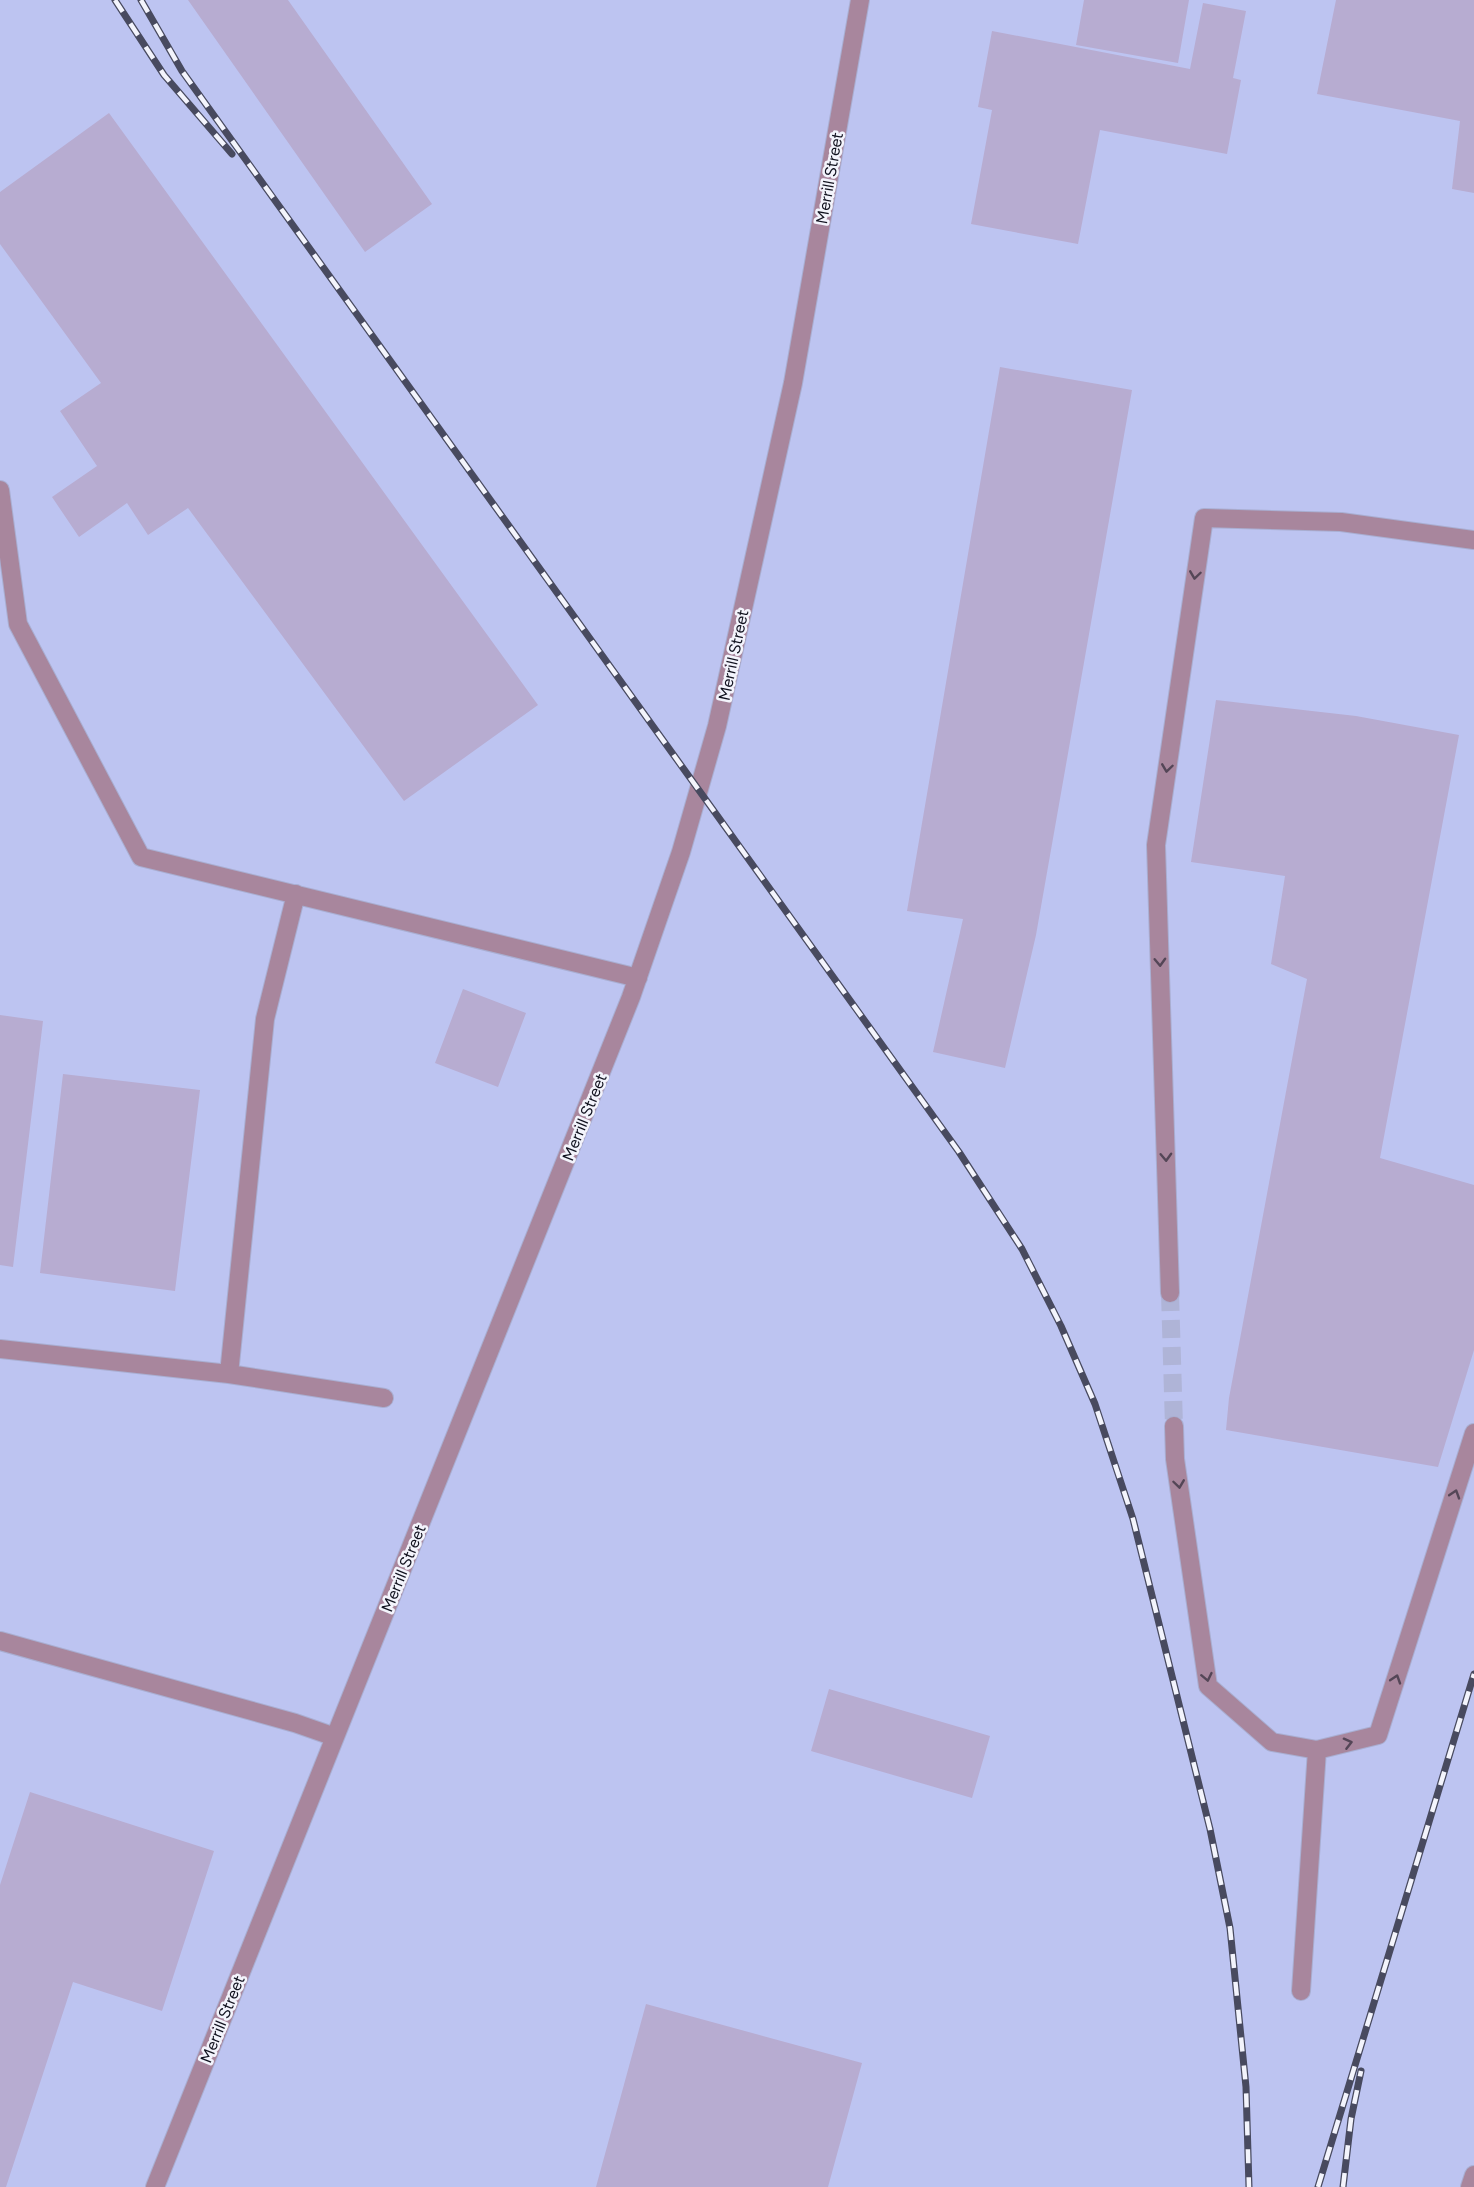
<svg xmlns="http://www.w3.org/2000/svg" width="1474" height="2187" viewBox="0 0 1474 2187" font-family="Figtree,sans-serif">
	<style>
		.built { fill: #bdc4f1 }
		.building { fill: #b7acd1 }
		.lines { fill: none; stroke-linecap: round; stroke-linejoin: round }
		.minor-tunnel { stroke: #afb4d7; stroke-width: 18; stroke-dasharray: 18 9; stroke-linecap: butt }
		.minor-casing { stroke: #a9aed1; stroke-width: 20 }
		.minor { stroke: #a8869d; stroke-width: 18 }
		.rail-casing { stroke: #484a5f; stroke-width: 7 }
		.rail { stroke: #f3f4fc; stroke-width: 4.5; stroke-dasharray: 14; stroke-linecap: butt }
		.oneway { stroke: #544657 }
		.labels { text-anchor: middle; stroke-width: 5; stroke-linejoin: round; paint-order: stroke }
		.street-label { font-size: 16px; fill: #10111e; stroke: #f3f4fc }
	</style>
	<rect width="100%" height="100%" fill="#cbd1f8"/>
	<!-- built -->
	<path class="built" d="M 0,0 L 1474,0 L 1474,2187 L 0,2187 Z"/>
	<!-- building -->
	<path class="building" d="M 188,0 L 288,0 L 432,204 L 365,252 Z
		M 1084,0 L 1189,0 L 1178,63 L 1076,45 Z
		M 1336,0 L 1474,0 L 1474,193 L 1452,189 L 1460,121 L 1317,94 Z
		M 1203,3 L 1246,11 L 1233,78 L 1241,80 L 1227,154 L 1100,130 L 1078,244 L 971,224 L 992,110 L 978,107 L 992,31 L 1190,69 Z
		M 109,113 L 538,705 L 404,801 L 188,508 L 148,535 L 127,503 L 79,537 L 52,497 L 97,466 L 60,411 L 101,383 L 0,244 L 0,192 Z
		M 1000,367 L 1132,390 L 1036,935 L 1005,1068 L 933,1052 L 963,919 L 907,911 Z
		M 1216,700 L 1356,716 L 1459,735 L 1380,1158 L 1474,1185 L 1474,1350 L 1438,1467 L 1226,1430 L 1229,1398 L 1307,979 L 1271,964 L 1285,876 L 1191,862 Z
		M 463,989 L 526,1013 L 498,1087 L 435,1063 Z
		M 0,1015 L 43,1021 L 13,1267 L 0,1265 Z
		M 63,1074 L 200,1090 L 175,1291 L 40,1273 Z
		M 829,1689 L 990,1736 L 972,1798 L 811,1751 Z
		M 30,1792 L 214,1851 L 162,2011 L 73,1982 L 6,2187 L 0,2187 L 0,1885 Z
		M 646,2004 L 862,2063 L 828,2187 L 596,2187 Z"/>
	<g class="lines">
		<!-- minor-tunnel -->
		<path class="minor-tunnel" d="M 1170,1293 L 1174,1426"/>
		<defs>
			<path id="minor" d="M 0,490 L 18,624 L 141,857 L 638,978
				M 1170,1293 L 1156,845 L 1204,518 L 1341,522 L 1474,540
				M 0,1349 L 229,1374 L 265,1019 L 296,894
				M 229,1374 L 384,1398
				M 1174,1426 L 1175,1459 L 1208,1686 L 1272,1742 L 1317,1750 L 1378,1735 L 1474,1433
				M 0,1641 L 295,1723 L 335,1737
				M 1301,1991 L 1317,1750
				M 155,2187 L 631,997 L 681,852 L 717,726 L 793,383 L 860,0
				M 1470,2187 L 1474,2175"/>
		</defs>
		<!-- minor casing -->
		<use href="#minor" class="minor-casing"/>
		<!-- minor -->
		<use href="#minor" class="minor"/>
		<defs>
			<path id="rail" d="M 115,0 L 164,75 L 232,154
				M 141,0 L 182,71 L 959,1152 L 1022,1249 L 1061,1326 L 1095,1404 L 1133,1519 L 1210,1829 L 1230,1928 L 1246,2087 L 1249,2187
				M 1318,2187 L 1474,1674
				M 1343,2187 L 1351,2119 L 1361,2071"/>
		</defs>
		<!-- rail casing -->
		<use href="#rail" class="rail-casing"/>
		<!-- rail -->
		<use href="#rail" class="rail"/>
	</g>
	<!-- one-way arrows -->
	<defs><path id="oneway-chevron" d="M-2-3.5L2.5 0L-2 3.5" fill="none" stroke-width="1.6" stroke-linecap="round" stroke-linejoin="round" transform="scale(1.5)"/></defs>
	<g class="oneway">
		<use href="#oneway-chevron" transform="translate(1195 575) rotate(98)"/>
		<use href="#oneway-chevron" transform="translate(1167 768) rotate(98)"/>
		<use href="#oneway-chevron" transform="translate(1160 962) rotate(88)"/>
		<use href="#oneway-chevron" transform="translate(1166 1157) rotate(88)"/>
		<use href="#oneway-chevron" transform="translate(1179 1484) rotate(82)"/>
		<use href="#oneway-chevron" transform="translate(1455 1494) rotate(-72)"/>
		<use href="#oneway-chevron" transform="translate(1207 1677) rotate(78)"/>
		<use href="#oneway-chevron" transform="translate(1396 1679) rotate(-72)"/>
		<use href="#oneway-chevron" transform="translate(1348 1743) rotate(-14)"/>
	</g>
	<g class="labels">
		<!-- street labels -->
		<g class="street-label">
			<text transform="translate(829 178) rotate(-80)" y="6">Merrill Street</text>
			<text transform="translate(733 655) rotate(-78)" y="6">Merrill Street</text>
			<text transform="translate(584 1117) rotate(-68)" y="6">Merrill Street</text>
			<text transform="translate(403 1568) rotate(-68)" y="6">Merrill Street</text>
			<text transform="translate(222 2019) rotate(-68)" y="6">Merrill Street</text>
		</g>
	</g>
</svg>
